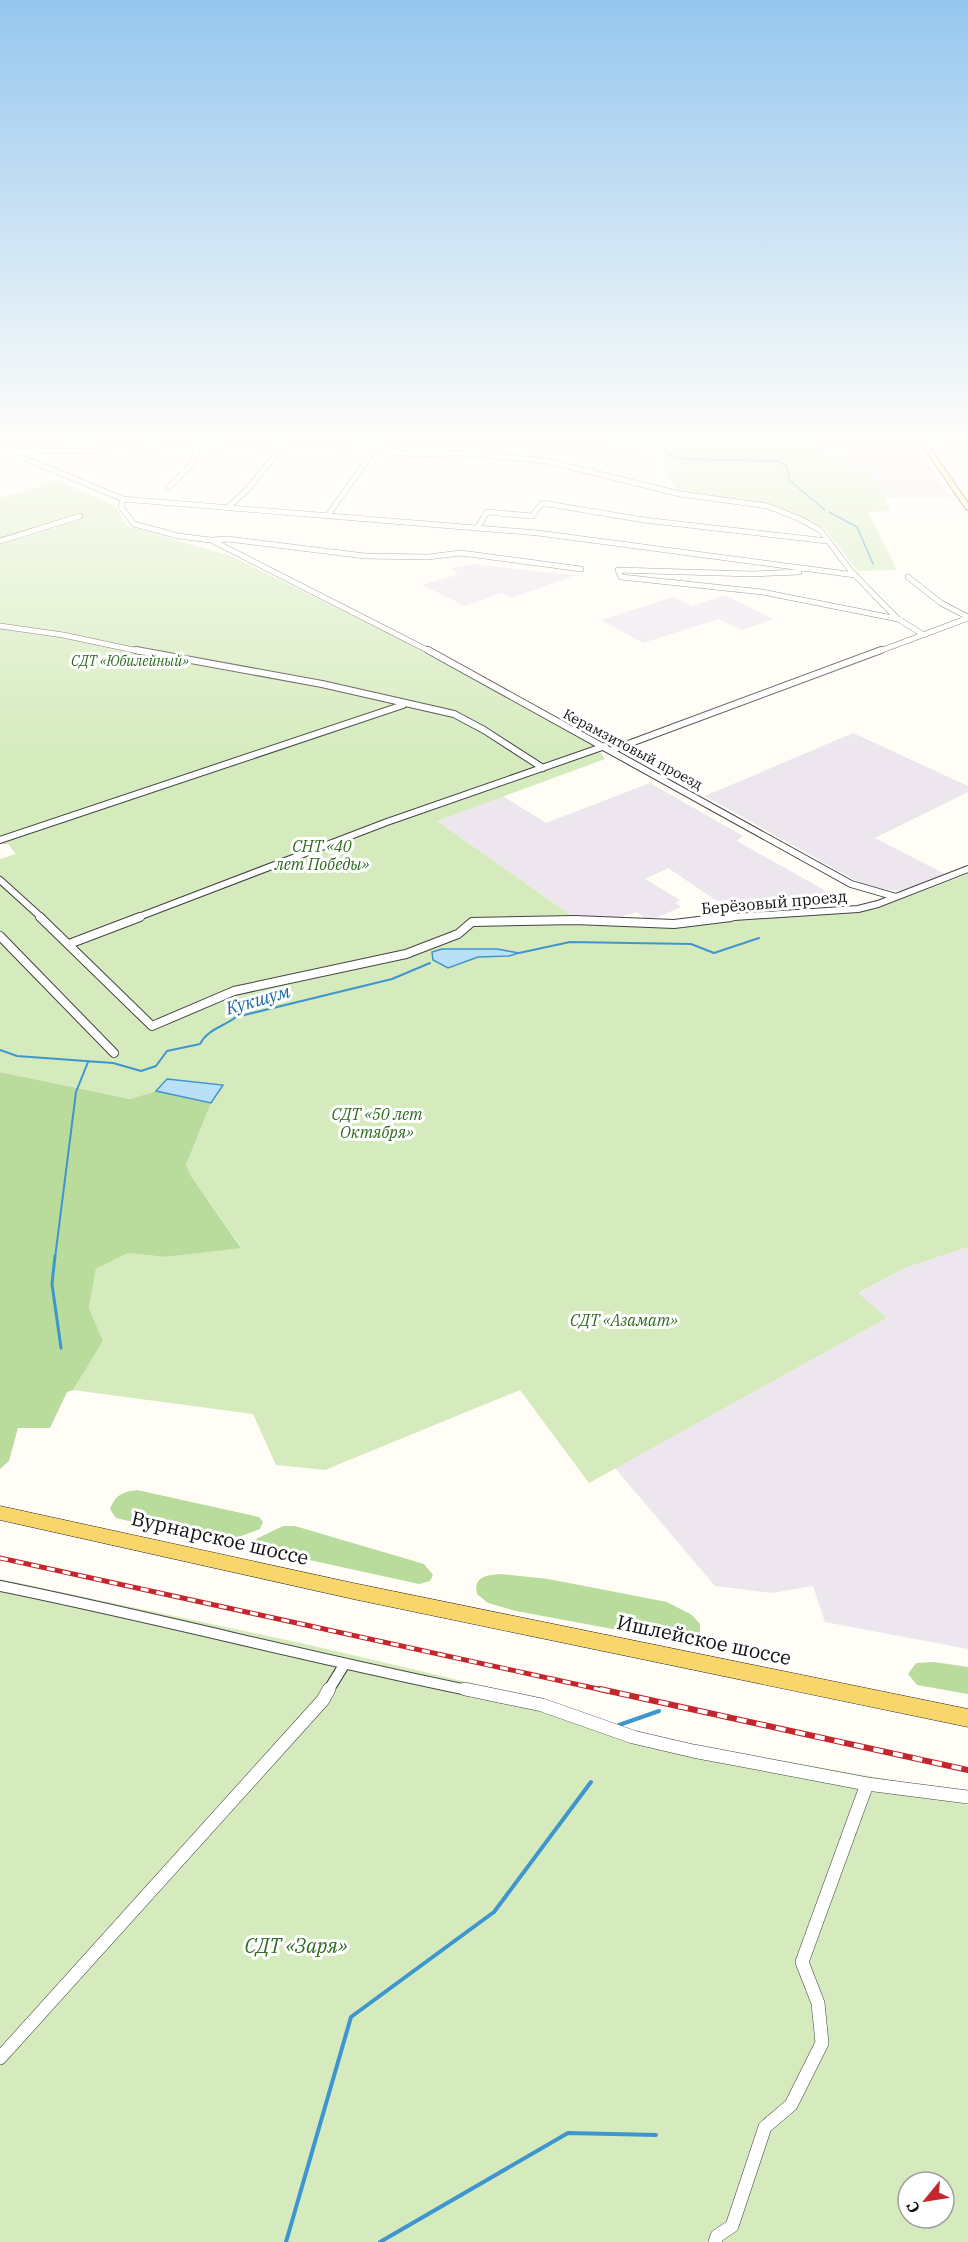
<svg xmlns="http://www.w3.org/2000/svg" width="968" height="2242" viewBox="0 0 968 2242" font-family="'IBM Plex Serif',serif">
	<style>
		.industrial { fill: #eee6ef }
		.green { fill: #d5ebbd; fill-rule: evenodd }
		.forest { fill: #b9dc9c }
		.water { fill: #b9e0f7; stroke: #3f96cf; stroke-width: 1.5 }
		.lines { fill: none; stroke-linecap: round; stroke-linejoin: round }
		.stream-far3 { stroke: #3f96cf; stroke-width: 1.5 }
		.stream-far2 { stroke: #3f96cf; stroke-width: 2 }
		.stream-far1 { stroke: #3f96cf; stroke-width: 3 }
		.stream { stroke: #3f96cf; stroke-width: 4 }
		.street-far4-casing { stroke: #444; stroke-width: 6 }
		.street-far3-casing { stroke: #444; stroke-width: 8 }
		.street-far2-casing { stroke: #444; stroke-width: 10 }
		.street-far1-casing { stroke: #444; stroke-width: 12 }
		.street-casing { stroke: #444; stroke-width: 14 }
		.secondary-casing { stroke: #333; stroke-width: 2 }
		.primary-casing { stroke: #222; stroke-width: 1 }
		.street-far4 { stroke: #fff; stroke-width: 5 }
		.street-far3 { stroke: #fff; stroke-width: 6 }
		.street-far2 { stroke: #fff; stroke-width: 8 }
		.street-far1 { stroke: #fff; stroke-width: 10 }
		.street { stroke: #fff; stroke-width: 13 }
		.secondary { fill: #fff6b0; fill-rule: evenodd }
		.primary { fill: #f9d66b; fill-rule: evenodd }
		.rail-far1-casing { stroke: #c4262e; stroke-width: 5 }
		.rail-casing { stroke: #c4262e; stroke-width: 6 }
		.rail-far1 { stroke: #fff; stroke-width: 3; stroke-dasharray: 8; stroke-linecap: butt }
		.rail { stroke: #fff; stroke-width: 4; stroke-dasharray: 10; stroke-linecap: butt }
		.labels { text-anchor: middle; stroke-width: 6; stroke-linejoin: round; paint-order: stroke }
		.far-park-label { font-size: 14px; font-style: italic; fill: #2f6b1f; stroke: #fff }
		.far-street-label { font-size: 14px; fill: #111; stroke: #fff }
		.park-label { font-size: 16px; font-style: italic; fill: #2f6b1f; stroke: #fff }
		.street-label { font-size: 16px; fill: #111; stroke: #fff }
		.water-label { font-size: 18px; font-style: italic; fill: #1768a6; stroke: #fff }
		.near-street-label { font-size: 20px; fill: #111; stroke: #fff }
		.near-park-label { font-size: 20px; font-style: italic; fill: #2f6b1f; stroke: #fff }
	</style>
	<rect width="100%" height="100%" fill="#fffdf5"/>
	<!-- industrial -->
	<path class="industrial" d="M 823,442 L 913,442 L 951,498 L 884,498 L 868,470 L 841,470 Z
		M 472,564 L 570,575 L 576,575 L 512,598 L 502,593 L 465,606 L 422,585 L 459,574 L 449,569 Z
		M 725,595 L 773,619 L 742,630 L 718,619 L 643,643 L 601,620 L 673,597 L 692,606 Z
		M 853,733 L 968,786 L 968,792 L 875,838 L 945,874 L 902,891 L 869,888 L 705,796 Z
		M 650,783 L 743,836 L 737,841 L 833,895 L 717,901 L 668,868 L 645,879 L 680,900 L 675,903 L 681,907 L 649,921 L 637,912 L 614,919 L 575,918 L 437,821 L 503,796 L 546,823 Z
		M 968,1247 L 968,1649 L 825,1622 L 813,1586 L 772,1593 L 715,1586 L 615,1468 L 887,1318 L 857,1294 L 905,1268 Z"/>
	<!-- green -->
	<path class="green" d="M 611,442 L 802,442 L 833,455 L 842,470 L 868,470 L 891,511 L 868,512 L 897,570 L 858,571 L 823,527 L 790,511 L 678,492 L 661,462 L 667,454 Z
		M 58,481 L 114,505 L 127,526 L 231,556 L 407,643 L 596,746 L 605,759 L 437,821 L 575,918 L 677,926 L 719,923 L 761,915 L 821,915 L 876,909 L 968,874 L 968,1247 L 905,1268 L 858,1293 L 887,1318 L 589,1483 L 520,1390 L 325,1470 L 276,1465 L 253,1414 L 73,1390 L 103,1341 L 89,1308 L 96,1269 L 128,1253 L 165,1257 L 241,1247 L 191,1176 L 186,1165 L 211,1103 L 222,1085 L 167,1079 L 156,1091 L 132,1099 L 0,1072 L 0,859 L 16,854 L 8,844 L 0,844 L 0,498 ZM 442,949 L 497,949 L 518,953 L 509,956 L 478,957 L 448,968 L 433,960 L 432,952 Z
		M 0,1579 L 310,1645 L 556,1703 L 634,1734 L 935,1788 L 935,1796 L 968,1805 L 968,2242 L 0,2242 ZM 908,2182 L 944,2182 L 944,2218 L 908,2218 Z"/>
	<!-- forest -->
	<path class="forest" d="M 0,1072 L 131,1099 L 156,1091 L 211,1103 L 186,1165 L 191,1176 L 241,1248 L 165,1257 L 128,1253 L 96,1269 L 89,1308 L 103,1341 L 73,1390 L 67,1392 L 50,1428 L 18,1428 L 9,1461 L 0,1469 Z
		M 137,1490 L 259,1517 L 263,1522 L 260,1529 L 222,1543 L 116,1518 L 110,1509 C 116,1494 123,1492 137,1490 Z
		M 283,1526 L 295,1526 L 424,1564 L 433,1575 L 430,1581 L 419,1584 L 259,1549 L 254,1540 Z
		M 501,1574 L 548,1579 L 667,1602 L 692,1615 L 700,1624 L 700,1633 L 692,1638 L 661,1638 L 516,1611 L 488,1603 L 477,1594 C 473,1577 486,1575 501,1574 Z
		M 934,1662 L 968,1667 L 968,1694 L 917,1685 L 908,1674 L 916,1663 Z"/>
	<!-- water -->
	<path class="water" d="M 442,949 L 497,949 L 519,953 L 509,956 L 478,957 L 448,968 L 433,960 L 432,952 Z
		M 167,1079 L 223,1085 L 211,1103 L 156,1091 Z"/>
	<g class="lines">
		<!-- stream-far3 -->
		<path class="stream-far3" d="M 667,454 L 684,459 L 778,461 L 787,466 L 789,480 L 825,510
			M 829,512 L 857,527 L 873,564"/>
		<!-- stream-far2 -->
		<path class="stream-far2" d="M 519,953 L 570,942 L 691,944 L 714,953 L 759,938
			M 0,1050 L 17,1056 L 113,1063 L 141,1071 L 156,1066 L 167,1051 L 200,1044 C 208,1029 223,1027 236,1017 L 392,979 L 430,963
			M 55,1258 L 76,1092 L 88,1062"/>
		<!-- stream-far1 -->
		<path class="stream-far1" d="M 55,1256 L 52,1284 L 61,1348"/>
		<!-- stream -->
		<path class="stream" d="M 619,1725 L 659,1711
			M 286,2242 L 351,2017 L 494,1912 L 591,1782
			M 380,2242 L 568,2133 L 656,2135"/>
		<defs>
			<path id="street-far4" d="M 0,452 L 316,447 L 419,454 L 464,453 L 546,461 L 680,494 L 767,506 L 798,518 L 820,530 L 851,571 L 881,602 L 898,619 L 924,635
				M 464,453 L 467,446 L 484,442
				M 19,456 L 123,499 L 538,533 L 855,575
				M 168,488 L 191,465 L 197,452 L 195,449
				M 123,499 L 121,507 L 134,524 L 178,536 L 211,540
				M 227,508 L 247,490 L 286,442
				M 328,515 L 380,442
				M 478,527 L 487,512 L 532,516 L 542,503 L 644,520 L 827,541
				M 0,541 L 80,516
				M 618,570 L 621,577 L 762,592 L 898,619
				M 618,570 L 752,574 L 799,572
				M 908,577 L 941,603 L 968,617
				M 0,626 L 63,635 L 143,652
				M 431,652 L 211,540 L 228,539 L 365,556 L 428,557 L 461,553 L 581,569
				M 877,652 L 968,618"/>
			<path id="street-far3" d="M 136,650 L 322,684 L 454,714 L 484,730 L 543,768
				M 428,650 L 851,884 L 896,897
				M 612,750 L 881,650
				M 0,840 L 403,705
				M 0,880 L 42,918
				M 136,918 L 387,822 L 605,746
				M 719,918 L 858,909 L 878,904 L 968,869"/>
			<path id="street-far2" d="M 40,917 L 152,1026 L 234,991 L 406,954 L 458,934 L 472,922 L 575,920 L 674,924 L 731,917
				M 0,936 L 114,1053
				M 69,944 L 140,917"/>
			<path id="street-far1" d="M 0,1586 C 158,1618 314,1659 472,1691
				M 328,1691 L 344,1665"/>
			<path id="street" d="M 465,1689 L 542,1705 L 633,1737 L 693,1751 L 867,1784 L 968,1797
				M 0,2058 L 323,1700 L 329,1689
				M 715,2242 L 717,2236 L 732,2226 L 765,2127 L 791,2105 L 822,2043 L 818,2003 L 802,1962 L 867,1784"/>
			<path id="secondary" d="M 920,442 L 926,442 L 968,503 L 968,510 L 966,509 Z"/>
			<path id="primary" d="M 0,1506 L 353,1583 L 968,1709 L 968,1727 L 353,1599 L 0,1520 Z"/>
		</defs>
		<!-- street-far4 casing -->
		<use href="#street-far4" class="street-far4-casing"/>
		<!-- street-far3 casing -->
		<use href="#street-far3" class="street-far3-casing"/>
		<!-- street-far2 casing -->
		<use href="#street-far2" class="street-far2-casing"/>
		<!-- street-far1 casing -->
		<use href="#street-far1" class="street-far1-casing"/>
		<!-- street casing -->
		<use href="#street" class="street-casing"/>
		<!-- secondary casing -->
		<use href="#secondary" class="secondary-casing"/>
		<!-- primary casing -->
		<use href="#primary" class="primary-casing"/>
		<!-- street-far4 -->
		<use href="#street-far4" class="street-far4"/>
		<!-- street-far3 -->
		<use href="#street-far3" class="street-far3"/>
		<!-- street-far2 -->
		<use href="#street-far2" class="street-far2"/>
		<!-- street-far1 -->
		<use href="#street-far1" class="street-far1"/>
		<!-- street -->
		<use href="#street" class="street"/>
		<!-- secondary -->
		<use href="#secondary" class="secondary"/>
		<!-- primary -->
		<use href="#primary" class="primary"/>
		<defs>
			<path id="rail-far1" d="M 0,1558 L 607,1691"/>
			<path id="rail" d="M 600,1689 L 968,1770"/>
		</defs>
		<!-- rail-far1 casing -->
		<use href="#rail-far1" class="rail-far1-casing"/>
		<!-- rail casing -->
		<use href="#rail" class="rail-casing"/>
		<!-- rail-far1 -->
		<use href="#rail-far1" class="rail-far1"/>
		<!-- rail -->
		<use href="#rail" class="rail"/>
	</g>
	<!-- sky -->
	<linearGradient id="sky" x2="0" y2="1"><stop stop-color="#95c6ee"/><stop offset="0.58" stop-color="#fffefa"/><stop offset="1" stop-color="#fffefa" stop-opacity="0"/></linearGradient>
	<rect width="968" height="756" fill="url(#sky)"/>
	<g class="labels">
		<!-- far-park labels -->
		<g class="far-park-label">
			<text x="130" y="666">СДТ «Юбилейный»</text>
		</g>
		<!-- far-street labels -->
		<g class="far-street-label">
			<text transform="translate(633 749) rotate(28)" y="5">Керамзитовый проезд</text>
		</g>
		<!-- park labels -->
		<g class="park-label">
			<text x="322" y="852">СНТ «40<tspan x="322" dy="18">лет Победы»</tspan></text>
			<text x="377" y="1120">СДТ «50 лет<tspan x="377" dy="18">Октября»</tspan></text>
			<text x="624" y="1326">СДТ «Азамат»</text>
		</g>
		<!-- street labels -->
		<g class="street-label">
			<text transform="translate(774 902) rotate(-5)" y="6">Берёзовый проезд</text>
		</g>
		<!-- water labels -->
		<g class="water-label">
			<text transform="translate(258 1000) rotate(-16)" y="6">Кукшум</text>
		</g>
		<!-- near-street labels -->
		<g class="near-street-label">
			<text transform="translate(220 1538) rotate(13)" y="7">Вурнарское шоссе</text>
			<text transform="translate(704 1640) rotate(12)" y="7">Ишлейское шоссе</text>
		</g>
		<!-- near-park labels -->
		<g class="near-park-label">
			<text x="296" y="1953">СДТ «Заря»</text>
		</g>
	</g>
	<!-- north arrow -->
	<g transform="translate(926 2200) rotate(240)"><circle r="28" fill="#ffffff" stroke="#a0a0a0" stroke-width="1.5"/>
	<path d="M0-4.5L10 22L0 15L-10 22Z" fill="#c4262e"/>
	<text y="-9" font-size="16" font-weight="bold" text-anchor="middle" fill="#111111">С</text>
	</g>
</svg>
